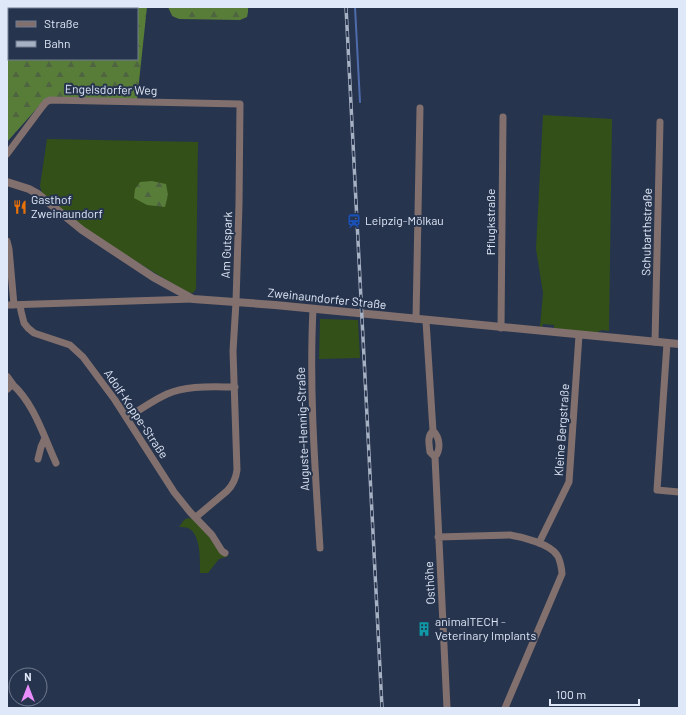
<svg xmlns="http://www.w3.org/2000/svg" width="686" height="715" viewBox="0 0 686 715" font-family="Barlow,sans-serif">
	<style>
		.grass { fill: #335018 }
		.forest { fill: url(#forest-firs) }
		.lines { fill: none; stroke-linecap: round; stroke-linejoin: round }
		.stream { stroke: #4e6cac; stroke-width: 2 }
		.minor { stroke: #81706e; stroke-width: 7 }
		.tertiary { stroke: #81706e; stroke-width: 8 }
		.rail-casing { stroke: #a7b1c4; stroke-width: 3.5 }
		.rail { stroke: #27344d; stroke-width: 2; stroke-dasharray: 6; stroke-linecap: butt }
		.labels { text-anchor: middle; stroke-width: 4; stroke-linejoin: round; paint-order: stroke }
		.street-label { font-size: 12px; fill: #dfe8f8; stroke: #27344d }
		.poi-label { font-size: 12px; fill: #dfe8f8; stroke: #27344d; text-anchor: start }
	</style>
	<defs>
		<pattern id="forest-firs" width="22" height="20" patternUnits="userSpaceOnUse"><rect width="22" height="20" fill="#587d38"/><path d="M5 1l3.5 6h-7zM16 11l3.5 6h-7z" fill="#4f6440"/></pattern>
	</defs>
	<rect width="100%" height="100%" fill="#27344d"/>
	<!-- grass -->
	<path class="grass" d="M 7,7 L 79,7 L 78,9 L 9,9 L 9,21 L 7,21 Z
		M 543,115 L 612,119 L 609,331 L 602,330 L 595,333 L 554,329 L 554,325 L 543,324 L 542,327 L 540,327 L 543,293 L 536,249 Z
		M 47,139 L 198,142 L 196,289 L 193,293 L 186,292 L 82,228 L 42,193 L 40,186 Z
		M 320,319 L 358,320 L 360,358 L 319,359 Z
		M 188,518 L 192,519 L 213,540 L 222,553 L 229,556 L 219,559 L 208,573 L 200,573 C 200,560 201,534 188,528 C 186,527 181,527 179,527 L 184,520 Z"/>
	<!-- forest -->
	<path class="forest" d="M 79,7 L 147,7 L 137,100 L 46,98 L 7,142 L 7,21 L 9,21 L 9,59 L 137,59 L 137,9 L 78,9 Z
		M 168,7 L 248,7 L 248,12 L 247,17 L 240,20 L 179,19 L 172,16 Z
		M 152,181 L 166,184 L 168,195 L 165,207 L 147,205 L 134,198 L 135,189 L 140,182 Z"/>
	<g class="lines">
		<!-- stream -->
		<path class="stream" d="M 355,7 L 360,102"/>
		<!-- minor -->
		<path class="minor" d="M 7,154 L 42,107 L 46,102 L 50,100 L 240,104 L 239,204 L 236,302 L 233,351 L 237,470 C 236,478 233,485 227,491 L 196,517
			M 7,241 L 9,249 L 14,305
			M 7,305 L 193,299
			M 20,305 L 21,311 L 24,323 L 28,328 L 34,333 L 70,345 L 83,357 L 115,400 L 174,492 L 190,512 L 212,535 L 222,551 L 225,553
			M 313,309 C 309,389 315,468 320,548
			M 416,319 L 420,108
			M 426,321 L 433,431 C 440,437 441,450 435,457 L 447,708
			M 501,328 L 503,117
			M 655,342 L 660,122
			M 667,343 L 657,490 L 679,492
			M 12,384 C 34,403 44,437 56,463
			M 127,418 C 139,410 154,400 167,394 C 187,385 213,387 235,387
			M 433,431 C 427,436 429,444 430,452 L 435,457
			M 38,459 L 41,447 L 45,438
			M 438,537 L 510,535 C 523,537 550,544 557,555 C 560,559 562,570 562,574 L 505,708
			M 539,543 L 569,482 L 579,335"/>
		<!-- tertiary -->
		<path class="tertiary" d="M 7,182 L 29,189 L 38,194 L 82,230 L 153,277 L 193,299 L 275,305 L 679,344
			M 7,377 L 12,384 L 7,389"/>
		<defs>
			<path id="rail" d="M 346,7 L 382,708"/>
		</defs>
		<!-- rail casing -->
		<use href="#rail" class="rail-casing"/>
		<!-- rail -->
		<use href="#rail" class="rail"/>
	</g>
	<!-- icons -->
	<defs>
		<symbol id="restaurant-bare" viewBox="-9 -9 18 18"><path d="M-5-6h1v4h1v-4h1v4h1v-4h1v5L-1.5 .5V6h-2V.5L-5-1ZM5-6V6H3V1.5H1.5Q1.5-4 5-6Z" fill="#e8710a" stroke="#27344d" stroke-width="2.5" paint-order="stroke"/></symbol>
		<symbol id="station-bare" viewBox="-9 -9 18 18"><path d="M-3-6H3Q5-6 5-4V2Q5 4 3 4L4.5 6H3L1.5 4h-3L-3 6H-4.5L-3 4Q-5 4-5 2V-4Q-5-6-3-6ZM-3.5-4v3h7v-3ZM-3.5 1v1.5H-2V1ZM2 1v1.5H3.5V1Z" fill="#1a4fb4" stroke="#27344d" stroke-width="2.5" paint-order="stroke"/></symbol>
		<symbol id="building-bare" viewBox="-9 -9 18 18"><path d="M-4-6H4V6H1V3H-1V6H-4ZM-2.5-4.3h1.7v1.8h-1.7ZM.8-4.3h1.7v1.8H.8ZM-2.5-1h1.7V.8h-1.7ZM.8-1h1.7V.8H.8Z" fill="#0f9aa8" stroke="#27344d" stroke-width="2.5" paint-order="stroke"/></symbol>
	</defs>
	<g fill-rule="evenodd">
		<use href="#restaurant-bare" x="10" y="197" width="20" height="20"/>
		<use href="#station-bare" x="344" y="211" width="20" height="20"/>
		<use href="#building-bare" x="414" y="619" width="20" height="20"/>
	</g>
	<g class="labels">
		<!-- street labels -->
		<g class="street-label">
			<text transform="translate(111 90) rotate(1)" y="4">Engelsdorfer Weg</text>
			<text transform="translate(491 222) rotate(-90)" y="4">Pflugkstraße</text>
			<text transform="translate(647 232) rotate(-89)" y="4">Schubarthstraße</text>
			<text transform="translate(227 245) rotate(-88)" y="4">Am Gutspark</text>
			<text transform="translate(327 299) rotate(6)" y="4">Zweinaundorfer Straße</text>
			<text transform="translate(136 414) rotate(56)" y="4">Adolf-Koppe-Straße</text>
			<text transform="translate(303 429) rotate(-92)" y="4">Auguste-Hennig-Straße</text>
			<text transform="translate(562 430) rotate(-86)" y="4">Kleine Bergstraße</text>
			<text transform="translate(430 583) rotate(-93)" y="4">Osthöhe</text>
		</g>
		<!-- poi labels -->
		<g class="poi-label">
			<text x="31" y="204">Gasthof<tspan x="31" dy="14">Zweinaundorf</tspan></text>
			<text x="365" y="225">Leipzig-Mölkau</text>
			<text x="435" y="626">animalTECH -<tspan x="435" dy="14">Veterinary Implants</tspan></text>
		</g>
	</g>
	<!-- border -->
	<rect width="686" height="715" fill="none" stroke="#dfe8f8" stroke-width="16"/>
	<!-- legend -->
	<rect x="8" y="8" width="130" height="52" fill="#27344d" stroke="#717c91"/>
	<rect x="16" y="21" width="20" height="6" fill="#81706e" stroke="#717c91"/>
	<text x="44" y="28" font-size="12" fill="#dfe8f8">Straße</text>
	<rect x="16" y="41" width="20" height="6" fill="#a7b1c4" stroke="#717c91"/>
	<text x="44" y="48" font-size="12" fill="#dfe8f8">Bahn</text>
	<!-- north arrow -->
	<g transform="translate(28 687)"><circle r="19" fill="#27344d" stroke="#717c91"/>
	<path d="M0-3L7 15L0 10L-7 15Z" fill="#ea8dfc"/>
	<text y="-6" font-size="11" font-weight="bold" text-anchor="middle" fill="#dfe8f8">N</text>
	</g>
	<!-- scale -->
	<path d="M550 699v6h89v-6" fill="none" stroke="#dfe8f8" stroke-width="2"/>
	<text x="556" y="699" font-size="12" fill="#dfe8f8" stroke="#27344d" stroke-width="3" paint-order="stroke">100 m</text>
</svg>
